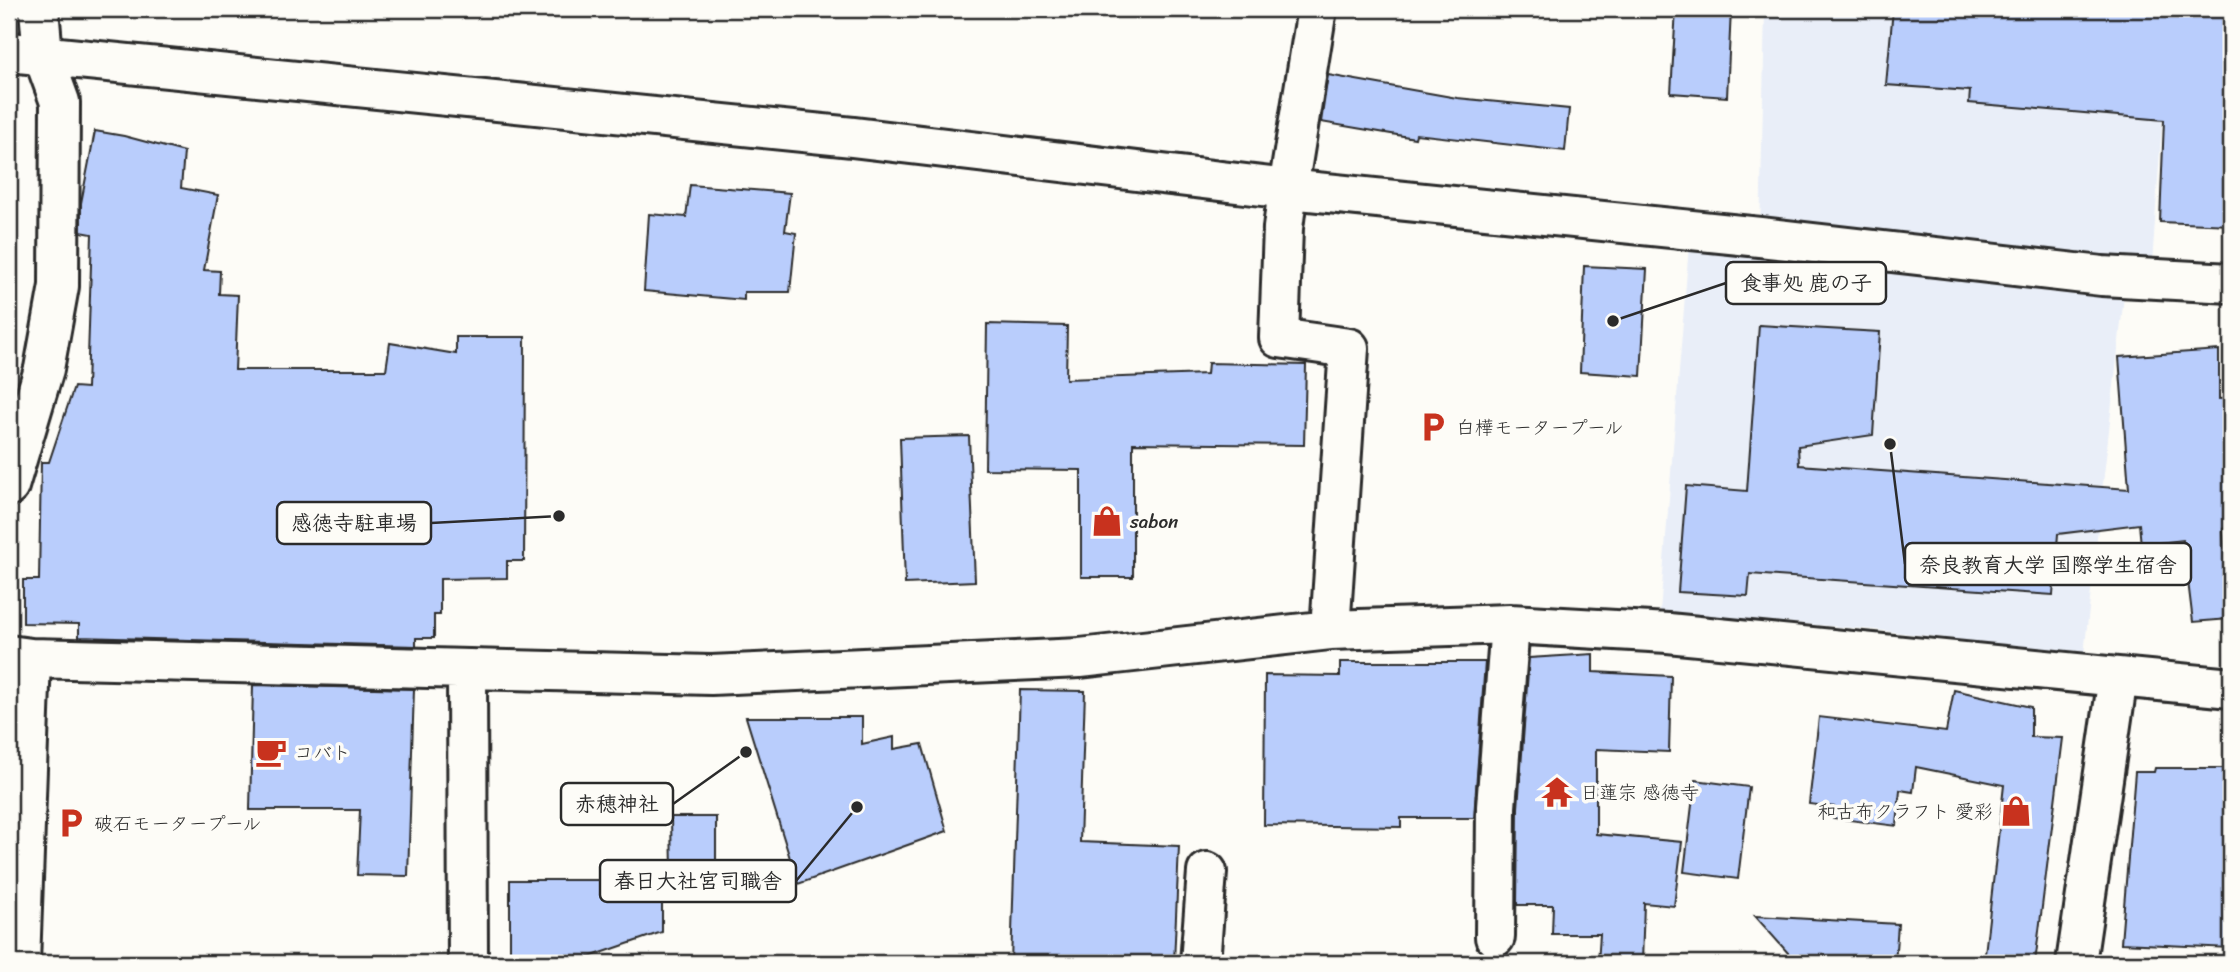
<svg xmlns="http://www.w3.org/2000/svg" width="2240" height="972" viewBox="0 0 2240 972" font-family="Sriracha,'Klee One',sans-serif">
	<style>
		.built { fill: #e9eef8 }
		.building { fill: #b9cdfc; stroke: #2b2b2b; stroke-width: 2 }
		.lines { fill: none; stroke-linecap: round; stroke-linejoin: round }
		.minor-casing { stroke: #2b2b2b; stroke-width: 44 }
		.minor { stroke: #fdfcf7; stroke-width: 38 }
		.labels { text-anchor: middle; stroke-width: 7; stroke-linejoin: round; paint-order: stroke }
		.poi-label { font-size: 19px; fill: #2b2b2b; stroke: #fdfcf7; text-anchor: start }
		.leader { fill: none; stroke: #2b2b2b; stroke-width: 2.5 }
		.callout-dot { fill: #2b2b2b; stroke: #fdfcf7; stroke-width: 2.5 }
		.callout { fill: #fdfcf7; stroke: #2b2b2b; stroke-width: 2.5 }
		.callout-label { font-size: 21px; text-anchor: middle; font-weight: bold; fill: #2b2b2b }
	</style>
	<rect width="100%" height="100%" fill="#fdfcf7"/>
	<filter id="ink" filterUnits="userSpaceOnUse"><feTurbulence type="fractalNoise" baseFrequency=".0143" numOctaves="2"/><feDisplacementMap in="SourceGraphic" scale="14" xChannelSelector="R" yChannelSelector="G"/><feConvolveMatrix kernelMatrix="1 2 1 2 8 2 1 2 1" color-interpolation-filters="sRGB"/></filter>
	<g filter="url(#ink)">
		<!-- built -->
		<path class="built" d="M 1765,9 L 2178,9 L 2166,65 L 2151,278 L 2126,278 L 2084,654 L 1877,630 L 1660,612 L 1690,232 L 1760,237 Z"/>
		<!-- building -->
		<path class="building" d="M 1676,9 L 1731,9 L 1727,97 L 1671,93 Z
			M 1893,9 L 2231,9 L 2231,225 L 2160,222 L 2164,120 L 1969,103 L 1970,91 L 1886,85 Z
			M 1328,75 L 1457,98 L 1569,109 L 1565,151 L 1416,134 L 1415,138 L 1321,122 Z
			M 95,131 L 124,136 L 184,152 L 181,188 L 218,195 L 204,270 L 220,271 L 219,294 L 238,295 L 235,370 L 386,370 L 390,343 L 456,354 L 456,337 L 525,337 L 524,561 L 507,561 L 507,578 L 440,579 L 440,615 L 434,615 L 434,638 L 416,638 L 416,646 L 79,637 L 79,624 L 23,623 L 23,580 L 39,580 L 41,462 L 49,462 L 74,387 L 87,388 L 92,234 L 81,232 L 81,203 Z
			M 690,185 L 790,193 L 785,231 L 796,233 L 790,292 L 744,292 L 744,300 L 644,291 L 649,214 L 686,217 Z
			M 1584,266 L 1647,269 L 1641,376 L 1580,372 Z
			M 987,324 L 1067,326 L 1066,379 L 1207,374 L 1208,363 L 1306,365 L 1304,445 L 1133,443 L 1133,577 L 1081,577 L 1081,470 L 985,469 Z
			M 1759,325 L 1880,332 L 1873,435 L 1798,446 L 1799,465 L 2129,489 L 2119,357 L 2219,350 L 2219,399 L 2231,398 L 2231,528 L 2223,528 L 2229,619 L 2193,622 L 2183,540 L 2141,545 L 2139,524 L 2058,534 L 2053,595 L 1750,574 L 1748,596 L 1678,592 L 1686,486 L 1747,491 Z
			M 969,436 L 975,581 L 905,584 L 900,438 Z
			M 1593,654 L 1593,672 L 1671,676 L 1669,752 L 1596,749 L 1596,834 L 1682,842 L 1674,906 L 1644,903 L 1642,963 L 1598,963 L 1600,934 L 1552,934 L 1553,905 L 1517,905 L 1518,808 L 1529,658 Z
			M 1340,662 L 1485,662 L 1474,818 L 1401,818 L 1401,827 L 1264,825 L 1265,675 L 1340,676 Z
			M 253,685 L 414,689 L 408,876 L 357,875 L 360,810 L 250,810 Z
			M 1020,690 L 1085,691 L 1080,842 L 1179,846 L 1174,963 L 1011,963 Z
			M 1954,690 L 2031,707 L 2031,737 L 2063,738 L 2035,963 L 1984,963 L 2004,785 L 1916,767 L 1913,792 L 1900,790 L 1897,826 L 1833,818 L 1834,807 L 1809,804 L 1819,717 L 1946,732 Z
			M 746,717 L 862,717 L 862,744 L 894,737 L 894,749 L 922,744 L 947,831 L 798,884 Z
			M 2155,768 L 2231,768 L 2231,948 L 2121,943 L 2135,772 L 2154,772 Z
			M 1695,780 L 1749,787 L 1738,879 L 1684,872 Z
			M 671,817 L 716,817 L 716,873 L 672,873 Z
			M 510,880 L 662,880 L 662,932 L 572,963 L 510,963 Z
			M 1755,916 L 1898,924 L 1895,963 L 1797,963 Z"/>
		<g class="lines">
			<defs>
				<path id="minor" d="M 1317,9 L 1288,189 L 1283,228 L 1279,338 L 1349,348 L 1330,630
					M 9,52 L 853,137 L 1288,189 L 1760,237 L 2102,276 L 2231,283
					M 9,486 L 44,369 L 59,286 L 60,102 L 43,55 L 39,9
					M 9,655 L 31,658 L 711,675 L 1080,658 L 1330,630 L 1510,624 L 1668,633 L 2231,688
					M 467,669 L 468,963
					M 1495,937 L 1496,807 L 1510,624
					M 20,963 L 31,658
					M 1200,963 L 1207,872
					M 2076,963 L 2118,677"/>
			</defs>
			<!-- minor casing -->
			<use href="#minor" class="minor-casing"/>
			<!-- minor -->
			<use href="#minor" class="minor"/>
		</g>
	</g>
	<!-- icons -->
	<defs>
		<symbol id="parking-bare" viewBox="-9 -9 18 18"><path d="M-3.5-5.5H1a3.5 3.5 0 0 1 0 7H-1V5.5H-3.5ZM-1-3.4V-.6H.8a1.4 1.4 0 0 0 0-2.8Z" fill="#c8321e" stroke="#fdfcf7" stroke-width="2.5" paint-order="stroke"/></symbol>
		<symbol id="shop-bare" viewBox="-9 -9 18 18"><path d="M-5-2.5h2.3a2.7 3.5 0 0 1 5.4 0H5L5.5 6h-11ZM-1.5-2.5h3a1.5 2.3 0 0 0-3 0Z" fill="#c8321e" stroke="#fdfcf7" stroke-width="2.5" paint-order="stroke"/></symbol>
		<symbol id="cafe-bare" viewBox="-9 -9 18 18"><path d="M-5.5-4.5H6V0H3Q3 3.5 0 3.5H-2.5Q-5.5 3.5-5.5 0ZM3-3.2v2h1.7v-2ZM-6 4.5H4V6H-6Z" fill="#c8321e" stroke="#fdfcf7" stroke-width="2.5" paint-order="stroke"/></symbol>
		<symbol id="temple-bare" viewBox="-9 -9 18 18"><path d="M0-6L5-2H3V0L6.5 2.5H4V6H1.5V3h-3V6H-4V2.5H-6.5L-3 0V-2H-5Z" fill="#c8321e" stroke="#fdfcf7" stroke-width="2.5" paint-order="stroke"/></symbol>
	</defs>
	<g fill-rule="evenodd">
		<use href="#parking-bare" x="1411" y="405" width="44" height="44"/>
		<use href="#shop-bare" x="1085" y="499" width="44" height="44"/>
		<use href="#cafe-bare" x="249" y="730" width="44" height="44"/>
		<use href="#temple-bare" x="1535" y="770" width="44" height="44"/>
		<use href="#shop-bare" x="1994" y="789" width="44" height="44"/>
		<use href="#parking-bare" x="49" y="801" width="44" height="44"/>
	</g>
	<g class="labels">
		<!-- poi labels -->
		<g class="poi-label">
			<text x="1456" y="434">白樺モータープール</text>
			<text x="1130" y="528">sabon</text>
			<text x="294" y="759">コバト</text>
			<text x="1580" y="799">日蓮宗 感徳寺</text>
			<text x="1993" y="818" text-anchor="end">和古布クラフト 愛彩</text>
			<text x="94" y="830">破石モータープール</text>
		</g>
	</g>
	<!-- callouts -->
	<path class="leader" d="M1613 321L1726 283M559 516L431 523M1890 444L1905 564M746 752L673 804M857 807L796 881"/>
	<g class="callout-dot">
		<circle cx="1613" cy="321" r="7"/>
		<circle cx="559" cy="516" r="7"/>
		<circle cx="1890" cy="444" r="7"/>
		<circle cx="746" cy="752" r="7"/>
		<circle cx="857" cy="807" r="7"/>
	</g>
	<g class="callout">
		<rect x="1726" y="262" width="160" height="42" rx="7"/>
		<rect x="277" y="502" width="154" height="42" rx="7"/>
		<rect x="1905" y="543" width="286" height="42" rx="7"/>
		<rect x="561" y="783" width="112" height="42" rx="7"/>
		<rect x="600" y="860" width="196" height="42" rx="7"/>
	</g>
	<g class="callout-label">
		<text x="1806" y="290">食事処 鹿の子</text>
		<text x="354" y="530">感徳寺駐車場</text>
		<text x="2048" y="572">奈良教育大学 国際学生宿舎</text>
		<text x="617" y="811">赤穂神社</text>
		<text x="698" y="888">春日大社宮司職舎</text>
	</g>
	<!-- margin -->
	<rect width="2240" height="972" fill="none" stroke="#fdfcf7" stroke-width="35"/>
	<rect x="18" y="18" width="2205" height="937" fill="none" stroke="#2b2b2b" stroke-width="2.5" filter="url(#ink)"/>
</svg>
